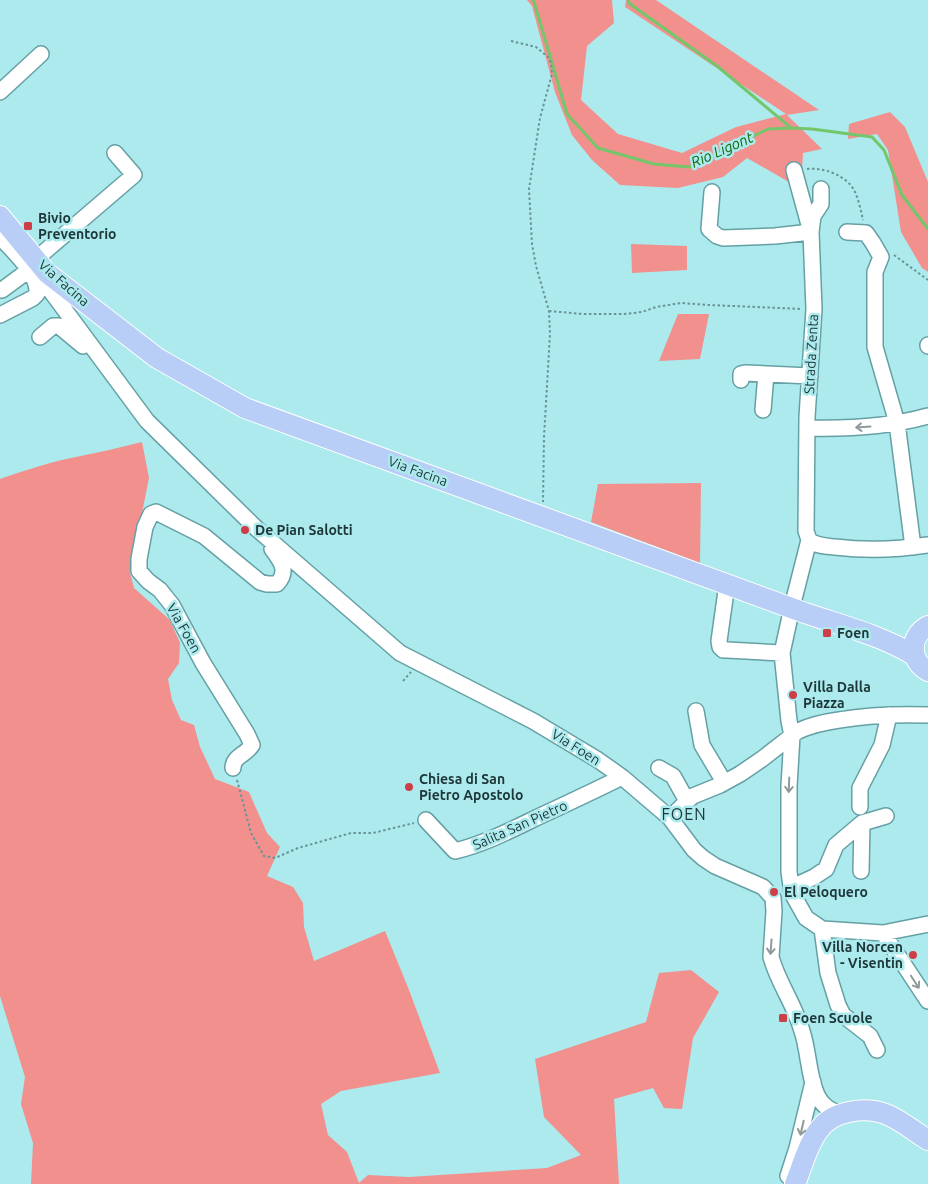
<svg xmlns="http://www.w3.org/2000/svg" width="928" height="1184" viewBox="0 0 928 1184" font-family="Ubuntu,sans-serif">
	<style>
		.forest { fill: #f1908d }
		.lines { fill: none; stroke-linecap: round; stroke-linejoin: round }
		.stream { stroke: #74c66b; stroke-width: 3 }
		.minor-casing { stroke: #65a0a5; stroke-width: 18 }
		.major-casing { stroke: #fff; stroke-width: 22 }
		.path { stroke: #689498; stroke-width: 2; stroke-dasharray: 2.5 2.5; stroke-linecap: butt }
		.minor { stroke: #fff; stroke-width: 15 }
		.major { stroke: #b8cef7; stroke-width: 20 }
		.oneway { stroke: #8e9a9c }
		.poi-dot { fill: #ce3e46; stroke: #aceaee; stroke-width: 2 }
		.labels { text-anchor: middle; stroke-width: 5; stroke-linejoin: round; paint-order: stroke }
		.poi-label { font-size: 14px; font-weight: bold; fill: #1d3638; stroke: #aceaee; text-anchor: start }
		.street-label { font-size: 14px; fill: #1d3638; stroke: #aceaee }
		.water-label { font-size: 15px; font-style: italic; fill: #13670a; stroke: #aceaee }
		.quarter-label { font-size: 16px; letter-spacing: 1px; fill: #1d3638; stroke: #aceaee }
	</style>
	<rect width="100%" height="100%" fill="#aceaee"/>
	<!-- forest -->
	<path class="forest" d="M 527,0 L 612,0 L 614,23 L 587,46 L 581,100 L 618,134 L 682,153 L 736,127 L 786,114 L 625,7 L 626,0 L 656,0 L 819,110 L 787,115 L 822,149 L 803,153 L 801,189 L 747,158 L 723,177 L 678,188 L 620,185 L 592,160 L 572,135 L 555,92 L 532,6 Z
		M 890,112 L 905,127 L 928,182 L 928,272 L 922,268 L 901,232 L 888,150 L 877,134 L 848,139 L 849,124 Z
		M 631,244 L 687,246 L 687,270 L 632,273 Z
		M 678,314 L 709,314 L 700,359 L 659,361 Z
		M 142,442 L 149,478 L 130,573 L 134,588 L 170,620 L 180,643 L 179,663 L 168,679 L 172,700 L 181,720 L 194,725 L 200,747 L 215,779 L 249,792 L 267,833 L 280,847 L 267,876 L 293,887 L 303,903 L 304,927 L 314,961 L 385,931 L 409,990 L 440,1073 L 341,1091 L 321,1104 L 328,1135 L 347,1152 L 359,1183 L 368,1175 L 409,1177 L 547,1168 L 581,1155 L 544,1117 L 535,1059 L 646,1022 L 659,973 L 691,970 L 719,992 L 693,1038 L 682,1109 L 664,1108 L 653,1088 L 614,1099 L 619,1184 L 31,1184 L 33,1143 L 21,1104 L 25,1077 L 0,996 L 0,479 C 23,471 47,463 71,458 C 95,453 119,448 142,442 Z
		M 701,483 L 700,563 L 591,522 L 598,484 Z"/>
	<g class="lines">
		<!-- stream -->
		<path class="stream" d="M 533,0 L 535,5 L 567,114 L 598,148 L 654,164 L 689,167 L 768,129 L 791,128 L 812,129 L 872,137 L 884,150 L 902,195 L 928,229
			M 628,0 L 630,4 L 717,66 L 790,127"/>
		<defs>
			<path id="minor" d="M 0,92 L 41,54
				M 794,170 L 811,232 L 814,309 L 807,417 L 806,531 L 809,540
				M 712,192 L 709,229 L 717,236 L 723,238 L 775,236 L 811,232 L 813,216 L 821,204 L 821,189
				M 847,232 L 866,233 L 873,243 L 881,257 L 875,272 L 875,347 L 897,423 L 913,547
				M 36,259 L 134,175 L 115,153
				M 47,273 L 46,278 L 50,290 L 147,421 L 257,529 L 400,653 L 533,721 L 598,760 L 622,777 L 670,818 L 694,850 L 703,858 L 715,866 L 763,887 L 773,898
				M 2,290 L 29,270
				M 0,315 L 33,298 L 37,294 C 39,275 14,252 2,239 L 2,226 L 5,222
				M 40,337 L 53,326 L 59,326 L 83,346
				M 928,345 L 928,346
				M 741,380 L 741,374 L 745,373 L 810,376
				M 763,410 L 766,374
				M 807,428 C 847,429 889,427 928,416
				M 809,540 L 793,603 L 782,653 L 789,721 L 792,736 L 789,786 L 789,872 L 792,893 L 806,918 L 822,929 L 883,933 L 928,924
				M 809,540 C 816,546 826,546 835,547 C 867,551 896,550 928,545
				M 727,584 L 719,641 L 720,647 L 723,650 L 727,650 L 782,653
				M 696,711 L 702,745 L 724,782
				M 233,768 C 233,756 246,755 252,745 L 247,734 L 203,663 L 172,605 L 160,590 L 148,581 L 139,571 L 139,559 L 145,527 L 151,514 L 156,512 L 204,536 L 260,582 L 267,584 L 277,584 C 289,571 281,561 272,549
				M 659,768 L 673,776 L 687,801
				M 860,807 L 860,788 L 882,745 L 889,715
				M 670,818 L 684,804 L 693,796 L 720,785 L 740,774 L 762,759 L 798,731 C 811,725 825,722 839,720 C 869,715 898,714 928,715
				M 426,820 L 455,851 C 484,844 511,830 538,817 C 566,804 594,791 622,777
				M 861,871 L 862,823
				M 792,893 L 799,884 L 814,877 L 826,869 L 836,845 L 862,823 L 886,816
				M 773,898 L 774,911 L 771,957 C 778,983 795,1005 802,1031 C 809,1052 808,1075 817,1095 C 822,1106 830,1110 840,1114
				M 822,929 L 828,973 L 838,1005 L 843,1015 L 870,1036 L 877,1050
				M 883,933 L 928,1001
				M 788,1176 L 797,1148 L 813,1082"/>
			<path id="major" d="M 0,216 L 47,273 L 157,358 L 245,408 L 805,613 C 841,625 883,636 915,656
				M 928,626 C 909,636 909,661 928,671
				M 795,1184 C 802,1167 807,1146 818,1131 C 832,1110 866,1106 888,1115 C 902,1121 915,1132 928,1140"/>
		</defs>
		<!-- minor casing -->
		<use href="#minor" class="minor-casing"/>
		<!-- major casing -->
		<use href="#major" class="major-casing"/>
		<!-- path -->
		<path class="path" d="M 511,41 L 536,47 L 548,57 L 551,63 L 552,74 L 540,118 L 529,189 L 532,244 L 536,266 L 549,311 L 550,334 L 544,437 L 543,502
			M 807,169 C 824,167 848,176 855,192 C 859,201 861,211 863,220
			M 894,255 L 928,280
			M 549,311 L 583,314 L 624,314 L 642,312 L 656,307 L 681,303 L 709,305 L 802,309
			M 403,681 L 411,672
			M 237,780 L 251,833 L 264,856 L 275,858 L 298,848 L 351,833 L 373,833 L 414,823"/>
		<!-- minor -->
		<use href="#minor" class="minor"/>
		<!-- major -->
		<use href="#major" class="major"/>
	</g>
	<!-- one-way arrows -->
	<defs><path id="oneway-shaft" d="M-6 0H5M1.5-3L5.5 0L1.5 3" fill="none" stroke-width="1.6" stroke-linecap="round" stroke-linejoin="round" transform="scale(1.25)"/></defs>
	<g class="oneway">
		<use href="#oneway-shaft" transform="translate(863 427) rotate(176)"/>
		<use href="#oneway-shaft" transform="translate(789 785) rotate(92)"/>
		<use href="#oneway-shaft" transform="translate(771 947) rotate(94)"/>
		<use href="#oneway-shaft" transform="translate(915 982) rotate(57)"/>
		<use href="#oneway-shaft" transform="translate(802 1128) rotate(103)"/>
	</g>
	<!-- markers -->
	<g class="poi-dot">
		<rect x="23" y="221" width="10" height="10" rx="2.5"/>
		<circle cx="245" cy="530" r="5"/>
		<rect x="822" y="628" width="10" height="10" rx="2.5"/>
		<circle cx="793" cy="695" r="5"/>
		<circle cx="409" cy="787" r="5"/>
		<circle cx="774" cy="892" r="5"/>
		<circle cx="913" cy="955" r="5"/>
		<rect x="778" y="1013" width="10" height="10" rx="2.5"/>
	</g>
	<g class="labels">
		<!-- poi labels -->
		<g class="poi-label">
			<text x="38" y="223">Bivio<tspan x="38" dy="16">Preventorio</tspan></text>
			<text x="255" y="535">De Pian Salotti</text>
			<text x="837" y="638">Foen</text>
			<text x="803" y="692">Villa Dalla<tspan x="803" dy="16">Piazza</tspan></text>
			<text x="419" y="784">Chiesa di San<tspan x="419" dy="16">Pietro Apostolo</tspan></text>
			<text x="784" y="897">El Peloquero</text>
			<text x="903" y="952" text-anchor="end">Villa Norcen<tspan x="903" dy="16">- Visentin</tspan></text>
			<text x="793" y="1023">Foen Scuole</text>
		</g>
		<!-- street labels -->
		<g class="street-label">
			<text transform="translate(64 283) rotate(41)" y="5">Via Facina</text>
			<text transform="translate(811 354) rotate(-87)" y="5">Strada Zenta</text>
			<text transform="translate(418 471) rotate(20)" y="5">Via Facina</text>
			<text transform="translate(184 628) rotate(60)" y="5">Via Foen</text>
			<text transform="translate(576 747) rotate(32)" y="5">Via Foen</text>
			<text transform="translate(520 825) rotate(-24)" y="5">Salita San Pietro</text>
		</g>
		<!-- water labels -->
		<g class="water-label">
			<text transform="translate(722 150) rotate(-24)" y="5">Rio Ligont</text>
		</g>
		<!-- quarter labels -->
		<g class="quarter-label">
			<text x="684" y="820">FOEN</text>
		</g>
	</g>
</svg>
